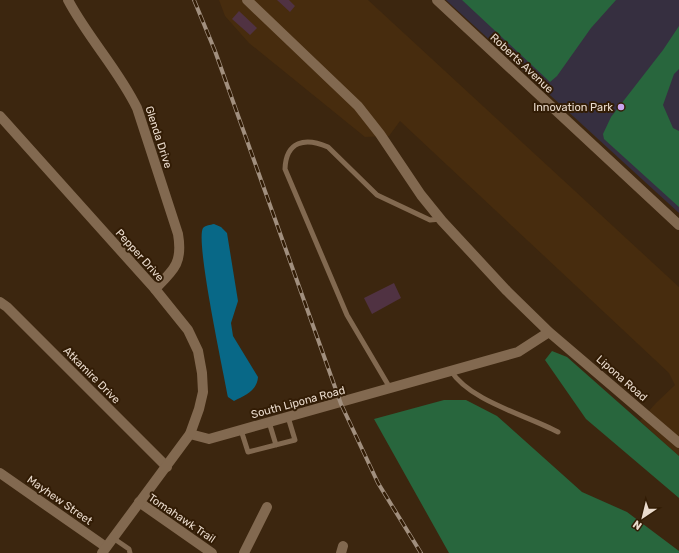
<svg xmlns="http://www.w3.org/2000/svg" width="679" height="553" viewBox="0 0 679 553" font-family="Rubik,sans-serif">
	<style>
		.built { fill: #472c0e }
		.education { fill: #362f40 }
		.forest { fill: #28663d }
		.water { fill: #086887 }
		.building { fill: #503242 }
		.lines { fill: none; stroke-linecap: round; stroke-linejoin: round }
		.service { stroke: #826950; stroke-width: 5 }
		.minor { stroke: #826950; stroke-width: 10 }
		.tertiary { stroke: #826950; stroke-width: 10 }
		.rail-casing { stroke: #a18f7e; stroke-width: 4 }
		.rail { stroke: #321c05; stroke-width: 2.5; stroke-dasharray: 8; stroke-linecap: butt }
		.poi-dot { fill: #c9a5ee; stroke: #321c05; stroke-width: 1.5 }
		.labels { text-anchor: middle; stroke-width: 4; stroke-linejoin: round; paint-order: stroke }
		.street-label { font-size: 11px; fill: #eadbcd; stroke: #321c05 }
		.poi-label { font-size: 11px; fill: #eadbcd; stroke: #321c05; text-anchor: end }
	</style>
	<rect width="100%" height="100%" fill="#3c260f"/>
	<!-- built -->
	<path class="built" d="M 219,0 L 368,0 L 679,287 L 679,456 L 640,421 L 656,403 L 675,385 L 669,373 L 400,121 L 389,136 L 365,137 L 249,43 L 225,16 Z"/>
	<!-- education -->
	<path class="education" d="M 446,0 L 679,0 L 679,213 Z"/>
	<!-- forest -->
	<path class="forest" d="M 462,0 L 616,0 L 591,28 L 557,76 L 550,82 Z
		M 679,26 L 679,69 L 674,74 L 663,105 L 673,128 L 679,131 L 679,207 L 604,139 L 603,134 L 611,117 L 663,50 Z
		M 552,351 L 567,357 L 679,456 L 679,498 L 586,419 L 545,360 Z
		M 444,400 L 466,400 L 497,416 L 582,492 L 627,512 L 679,551 L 679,553 L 449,553 L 374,419 Z"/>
	<!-- water -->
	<path class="water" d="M 214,224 L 221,227 L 227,233 L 238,301 L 231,323 L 233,336 L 258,377 C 257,391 245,395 234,401 L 228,397 C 224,374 195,241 203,228 C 206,225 210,225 214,224 Z"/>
	<!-- building -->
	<path class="building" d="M 277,0 L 289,0 L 295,6 L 290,12 Z
		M 239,11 L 257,28 L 250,35 L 232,19 Z
		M 394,283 L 401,298 L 372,314 L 364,298 Z"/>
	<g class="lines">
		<!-- service -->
		<path class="service" d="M 451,371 C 470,401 526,415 558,432
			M 390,388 L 347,315 L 285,169 C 286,141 305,137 328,147 L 377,195 L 430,220 L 441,219
			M 269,422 L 276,445
			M 241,430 L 248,452 L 295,440 L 288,417
			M 113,538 L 129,549 L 130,553"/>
		<!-- minor -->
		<path class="minor" d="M 68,0 C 88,38 118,69 137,108 L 178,234 C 183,263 174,270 155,289
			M 247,0 L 358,106 L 380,134 L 421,195 L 442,221 L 507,291 L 549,332 L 679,443
			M 0,302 L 7,307 L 167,467
			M 190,434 L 209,439 L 518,352 L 549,332
			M 0,473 L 106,547
			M 139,502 L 212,553
			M 244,553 L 267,507
			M 341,553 L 343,546"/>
		<!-- tertiary -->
		<path class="tertiary" d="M 437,0 L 679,225
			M 0,116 L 155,289 L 188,330 L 198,351 L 202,373 L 203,392 L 199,409 L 190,434 L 102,553"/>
		<defs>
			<path id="rail" d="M 194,0 L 215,51 L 341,404 L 378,483 L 421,553"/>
		</defs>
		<!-- rail casing -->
		<use href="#rail" class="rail-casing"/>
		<!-- rail -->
		<use href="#rail" class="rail"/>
	</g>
	<!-- markers -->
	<circle class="poi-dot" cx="621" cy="107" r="4"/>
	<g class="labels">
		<!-- street labels -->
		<g class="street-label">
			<text transform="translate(522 63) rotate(43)" y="4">Roberts Avenue</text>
			<text transform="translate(159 137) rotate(72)" y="4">Glenda Drive</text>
			<text transform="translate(140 255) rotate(48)" y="4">Pepper Drive</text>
			<text transform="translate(92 375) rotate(45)" y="4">Atkamire Drive</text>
			<text transform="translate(622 378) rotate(41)" y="4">Lipona Road</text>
			<text transform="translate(298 402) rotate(-15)" y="4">South Lipona Road</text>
			<text transform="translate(60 500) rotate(35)" y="4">Mayhew Street</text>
			<text transform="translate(182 518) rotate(34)" y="4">Tomahawk Trail</text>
		</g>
		<!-- poi labels -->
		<g class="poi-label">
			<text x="613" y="111">Innovation Park</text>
		</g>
	</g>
	<!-- north arrow -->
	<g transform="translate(643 517) rotate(215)" stroke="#321c05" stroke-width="3" paint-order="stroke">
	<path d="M0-3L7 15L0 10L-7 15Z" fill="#eadbcd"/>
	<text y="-6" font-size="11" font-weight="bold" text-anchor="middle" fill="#eadbcd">N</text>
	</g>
</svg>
